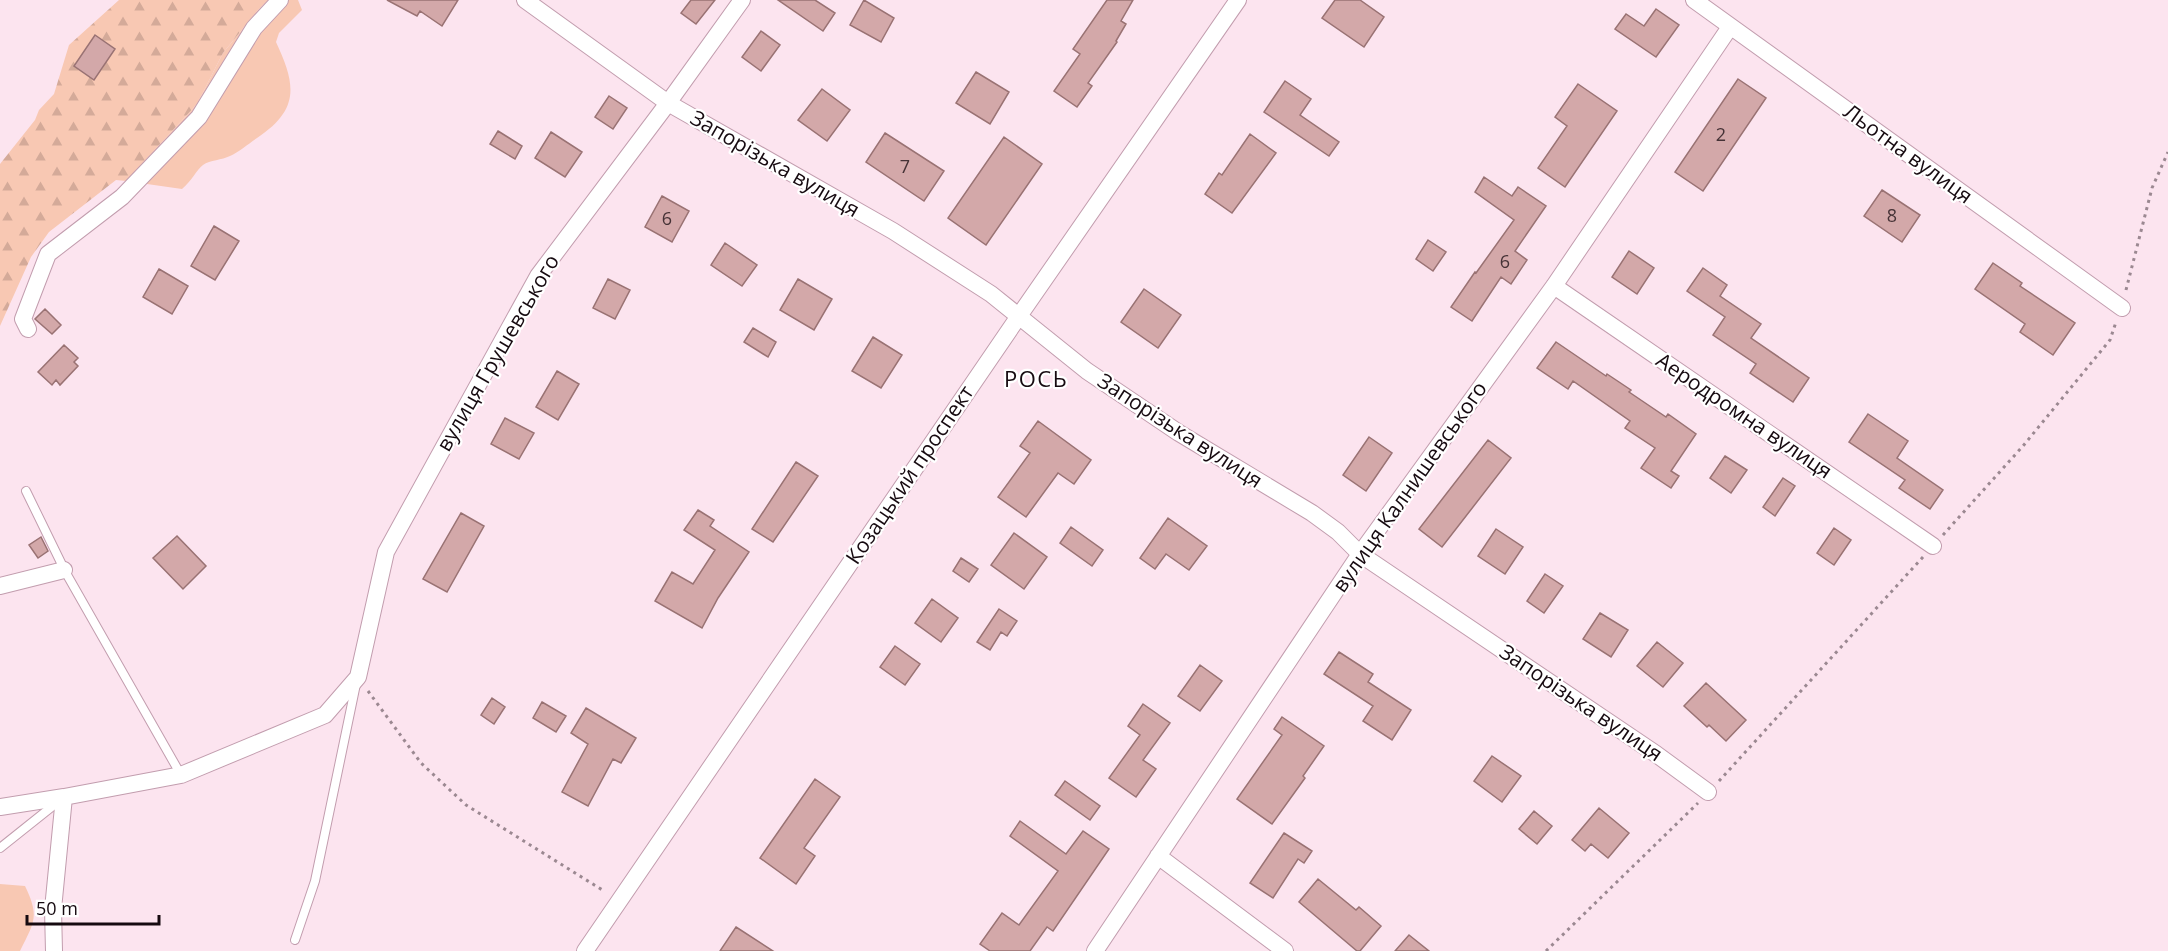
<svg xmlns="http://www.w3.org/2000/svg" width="2168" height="951" viewBox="0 0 2168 951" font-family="'Open Sans',sans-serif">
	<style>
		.green { fill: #f8c8b3 }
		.forest { fill: url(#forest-firs) }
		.building { fill: #d3a8a9; stroke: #997273; stroke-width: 1.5 }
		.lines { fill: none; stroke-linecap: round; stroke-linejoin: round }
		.service-casing { stroke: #c29dae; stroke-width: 10 }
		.minor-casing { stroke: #c29dae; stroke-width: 18 }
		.path { stroke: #9b8891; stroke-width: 3; stroke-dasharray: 3 4.5; stroke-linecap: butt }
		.service { stroke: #fff; stroke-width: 8 }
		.minor { stroke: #fff; stroke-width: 16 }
		.labels { text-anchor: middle; stroke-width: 4.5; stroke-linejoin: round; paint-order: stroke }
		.number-label { font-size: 18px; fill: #453236 }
		.street-label { font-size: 21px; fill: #160a10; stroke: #fff }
		.neighbourhood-label { font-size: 22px; letter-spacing: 1.5px; fill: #160a10; stroke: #fff }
	</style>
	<defs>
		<pattern id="forest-firs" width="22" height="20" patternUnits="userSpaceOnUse" patternTransform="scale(1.5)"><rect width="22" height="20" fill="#f8c8b3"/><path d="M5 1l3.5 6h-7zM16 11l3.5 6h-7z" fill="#d4aa99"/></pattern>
	</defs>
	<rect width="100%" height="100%" fill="#fce4ef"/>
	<!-- green -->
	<path class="green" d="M 268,0 L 298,0 L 302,10 L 279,33 L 276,42 C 296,85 300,109 257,138 C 248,144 239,152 230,156 C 222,160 210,160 203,165 C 197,169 191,182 182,189 L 126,181 L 197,104 L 223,53 L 258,10 Z
		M 0,884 L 25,886 C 40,917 34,922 20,951 L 0,951 Z"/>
	<!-- forest -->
	<path class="forest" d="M 119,0 L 268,0 L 258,10 L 223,53 L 197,104 L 126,181 L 116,180 L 49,232 L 31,257 L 0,326 L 0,164 L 35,120 L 39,110 L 54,94 L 69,45 Z"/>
	<!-- building -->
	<path class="building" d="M 387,0 L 458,0 L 442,26 L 420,11 L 417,16 Z
		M 691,0 L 715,0 L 696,24 L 681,13 Z
		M 778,0 L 815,0 L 835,13 L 823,31 Z
		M 864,0 L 894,18 L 881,42 L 850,25 Z
		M 1107,0 L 1133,0 L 1121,21 L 1126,24 L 1116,41 L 1117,42 L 1088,83 L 1092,86 L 1077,107 L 1054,91 L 1080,54 L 1073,49 Z
		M 1335,0 L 1360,0 L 1384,17 L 1364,47 L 1322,18 Z
		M 1656,9 L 1679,25 L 1656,57 L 1615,29 L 1626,14 L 1644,26 Z
		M 761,31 L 780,45 L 761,71 L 742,57 Z
		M 95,35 L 115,49 L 94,80 L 74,66 Z
		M 976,72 L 1009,92 L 990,124 L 956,103 Z
		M 1738,79 L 1766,98 L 1703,191 L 1675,172 Z
		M 1285,81 L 1311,99 L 1300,115 L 1339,142 L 1329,156 L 1264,112 Z
		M 1578,84 L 1617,111 L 1565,187 L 1538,168 L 1567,126 L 1555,117 Z
		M 822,89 L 850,110 L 827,141 L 798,120 Z
		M 609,96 L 627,108 L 613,129 L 595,117 Z
		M 498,131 L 522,146 L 515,159 L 490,144 Z
		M 551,132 L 582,152 L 565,177 L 535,158 Z
		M 885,133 L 944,171 L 924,201 L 866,162 Z
		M 1250,134 L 1276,153 L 1232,213 L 1205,194 L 1219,173 L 1222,175 Z
		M 1004,137 L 1042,164 L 986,245 L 948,218 Z
		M 1484,177 L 1512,196 L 1518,187 L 1546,206 L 1515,251 L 1527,260 L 1511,284 L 1501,277 L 1472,321 L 1451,307 L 1475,272 L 1476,273 L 1514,220 L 1475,192 Z
		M 1882,190 L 1920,215 L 1902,242 L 1864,216 Z
		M 662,196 L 689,211 L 672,242 L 645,227 Z
		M 214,226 L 239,241 L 215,280 L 191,266 Z
		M 1428,240 L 1446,252 L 1433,271 L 1416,259 Z
		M 725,243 L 757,265 L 742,286 L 711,265 Z
		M 1629,251 L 1654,268 L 1637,294 L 1612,277 Z
		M 1993,263 L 2022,283 L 2020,286 L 2075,323 L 2053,355 L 2020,332 L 2025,324 L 1975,289 Z
		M 1703,268 L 1727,285 L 1720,296 L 1761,324 L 1751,338 L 1809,378 L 1793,402 L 1750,373 L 1756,364 L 1713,335 L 1725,317 L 1687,291 Z
		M 159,269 L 188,286 L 172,314 L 143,297 Z
		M 608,279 L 630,290 L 615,319 L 593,308 Z
		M 798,279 L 832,299 L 814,330 L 780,310 Z
		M 1144,289 L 1181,315 L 1158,348 L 1121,322 Z
		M 45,309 L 61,325 L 52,334 L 35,319 Z
		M 753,328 L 776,342 L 768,357 L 744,342 Z
		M 873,337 L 902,355 L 881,388 L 852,371 Z
		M 1556,342 L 1606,376 L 1607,374 L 1631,390 L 1629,392 L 1666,417 L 1668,414 L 1696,434 L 1671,471 L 1679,476 L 1671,488 L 1641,468 L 1655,448 L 1625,428 L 1630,421 L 1573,381 L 1568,389 L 1537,368 Z
		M 64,345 L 78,358 L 74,362 L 78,366 L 60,385 L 56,380 L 52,385 L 38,372 Z
		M 557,371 L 579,384 L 558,420 L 536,407 Z
		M 1868,414 L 1908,441 L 1897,458 L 1943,490 L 1930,509 L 1899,488 L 1905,480 L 1849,442 Z
		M 505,418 L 534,433 L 519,459 L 491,444 Z
		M 1038,421 L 1091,460 L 1074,484 L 1058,473 L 1026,517 L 998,497 L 1030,453 L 1020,446 Z
		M 1369,437 L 1392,453 L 1366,491 L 1343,475 Z
		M 1488,440 L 1511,458 L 1442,547 L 1419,529 Z
		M 1725,456 L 1747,470 L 1731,493 L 1710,478 Z
		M 796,462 L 818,476 L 773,542 L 752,529 Z
		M 1783,478 L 1795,486 L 1775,516 L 1763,507 Z
		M 698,510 L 714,520 L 710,526 L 749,552 L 718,598 L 702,628 L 655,601 L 672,572 L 693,584 L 715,550 L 684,530 Z
		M 461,513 L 484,526 L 447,592 L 423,579 Z
		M 1168,518 L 1207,546 L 1189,570 L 1166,554 L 1155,569 L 1140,558 Z
		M 1071,527 L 1103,550 L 1092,566 L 1060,543 Z
		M 1834,528 L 1851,540 L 1834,565 L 1817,553 Z
		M 1496,529 L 1523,547 L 1505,574 L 1478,556 Z
		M 1014,533 L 1047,557 L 1024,589 L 991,565 Z
		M 177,536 L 206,566 L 183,589 L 153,558 Z
		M 41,537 L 48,551 L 38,558 L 29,545 Z
		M 961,558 L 978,569 L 969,582 L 953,571 Z
		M 1545,574 L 1563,586 L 1544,613 L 1527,601 Z
		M 932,599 L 958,618 L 941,642 L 915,623 Z
		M 999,609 L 1017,621 L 1007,636 L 1001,632 L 990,650 L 977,642 Z
		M 1600,613 L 1628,630 L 1611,657 L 1583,639 Z
		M 1657,642 L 1683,663 L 1663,687 L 1637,666 Z
		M 895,646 L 920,664 L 905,685 L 880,667 Z
		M 1339,652 L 1373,674 L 1368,682 L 1411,710 L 1392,740 L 1363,721 L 1373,706 L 1324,674 Z
		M 1200,665 L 1222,681 L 1200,711 L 1178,696 Z
		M 1706,683 L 1746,720 L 1726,741 L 1709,725 L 1707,727 L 1684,706 Z
		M 492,698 L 505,707 L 494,724 L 481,715 Z
		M 542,702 L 566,716 L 556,732 L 533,718 Z
		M 1143,704 L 1170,723 L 1143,760 L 1156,769 L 1136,797 L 1109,778 L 1140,735 L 1128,726 Z
		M 586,708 L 636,738 L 621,763 L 613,759 L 588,806 L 562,792 L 588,744 L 571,733 Z
		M 1282,717 L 1324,746 L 1303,776 L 1305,778 L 1272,824 L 1237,799 L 1282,735 L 1274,729 Z
		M 1492,756 L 1521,776 L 1502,802 L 1474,781 Z
		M 815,779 L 840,797 L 804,848 L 815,856 L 796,884 L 760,858 Z
		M 1065,781 L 1100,806 L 1090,820 L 1055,795 Z
		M 1599,808 L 1629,833 L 1608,858 L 1591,844 L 1585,851 L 1572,840 Z
		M 1534,811 L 1552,826 L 1537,844 L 1519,829 Z
		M 1020,821 L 1066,854 L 1083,831 L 1109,849 L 1053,931 L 1047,927 L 1030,951 L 990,951 L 980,944 L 1002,913 L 1019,925 L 1058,871 L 1010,836 Z
		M 1284,833 L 1312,851 L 1304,863 L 1298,859 L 1273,898 L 1250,883 Z
		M 1318,879 L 1356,910 L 1359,907 L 1381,926 L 1360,951 L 1357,951 L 1299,902 Z
		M 736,927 L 773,951 L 720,951 Z
		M 1409,935 L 1429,951 L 1395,951 Z"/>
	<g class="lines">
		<defs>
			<path id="service" d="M 26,491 L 66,573 L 181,775
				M 0,848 L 59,801
				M 295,940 L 315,881 L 356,684"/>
			<path id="minor" d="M 525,0 L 668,103 L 893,231 L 991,294 L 1087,371 L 1179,433 L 1312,513 L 1338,532 L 1360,554 L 1656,754 L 1708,792
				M 1694,0 L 2122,308
				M 1554,286 L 1933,546
				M 28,329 L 23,319 L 48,254 L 122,197 L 199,117 L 254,28 L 280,0
				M 0,586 L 64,570
				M 0,807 L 64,797 L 181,775 L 325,715 L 358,677 L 386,552 L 538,276 L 668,103 L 742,0
				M 1158,856 L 1285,951
				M 54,951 L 53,909 L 64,797
				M 585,951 L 1019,316 L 1238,0
				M 1095,951 L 1360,554 L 1554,286 L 1730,27"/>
		</defs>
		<!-- service casing -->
		<use href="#service" class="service-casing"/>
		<!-- minor casing -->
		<use href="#minor" class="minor-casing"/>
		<!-- path -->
		<path class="path" d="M 2126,290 L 2152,188 L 2168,152
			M 1943,535 L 2023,446 L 2110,340 L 2116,322
			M 368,691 L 421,763 L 466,805 L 604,891
			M 1719,781 L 1923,557
			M 1546,951 L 1698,803"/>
		<!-- service -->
		<use href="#service" class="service"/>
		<!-- minor -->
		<use href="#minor" class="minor"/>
	</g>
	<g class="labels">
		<!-- number labels -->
		<g class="number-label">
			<text x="1721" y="141">2</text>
			<text x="905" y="173">7</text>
			<text x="1892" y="222">8</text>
			<text x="667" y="225">6</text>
			<text x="1505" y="268">6</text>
		</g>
		<!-- street labels -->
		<g class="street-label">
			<text transform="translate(1908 154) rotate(36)" y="7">Льотна вулиця</text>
			<text transform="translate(775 164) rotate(30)" y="7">Запорізька вулиця</text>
			<text transform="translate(498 353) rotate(-60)" y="7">вулиця Грушевського</text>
			<text transform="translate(1744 416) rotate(34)" y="7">Аеродромна вулиця</text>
			<text transform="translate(1180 431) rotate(33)" y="7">Запорізька вулиця</text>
			<text transform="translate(910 475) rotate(-56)" y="7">Козацький проспект</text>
			<text transform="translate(1410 487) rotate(-55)" y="7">вулиця Калнишевського</text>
			<text transform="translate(1581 703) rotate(34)" y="7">Запорізька вулиця</text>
		</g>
		<!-- neighbourhood labels -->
		<g class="neighbourhood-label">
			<text x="1036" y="387">РОСЬ</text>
		</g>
	</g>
	<!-- scale -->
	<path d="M27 915v9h132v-9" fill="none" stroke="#160a10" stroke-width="3"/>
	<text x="36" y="915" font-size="18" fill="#160a10" stroke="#ffffff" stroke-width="4.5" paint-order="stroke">50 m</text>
</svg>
